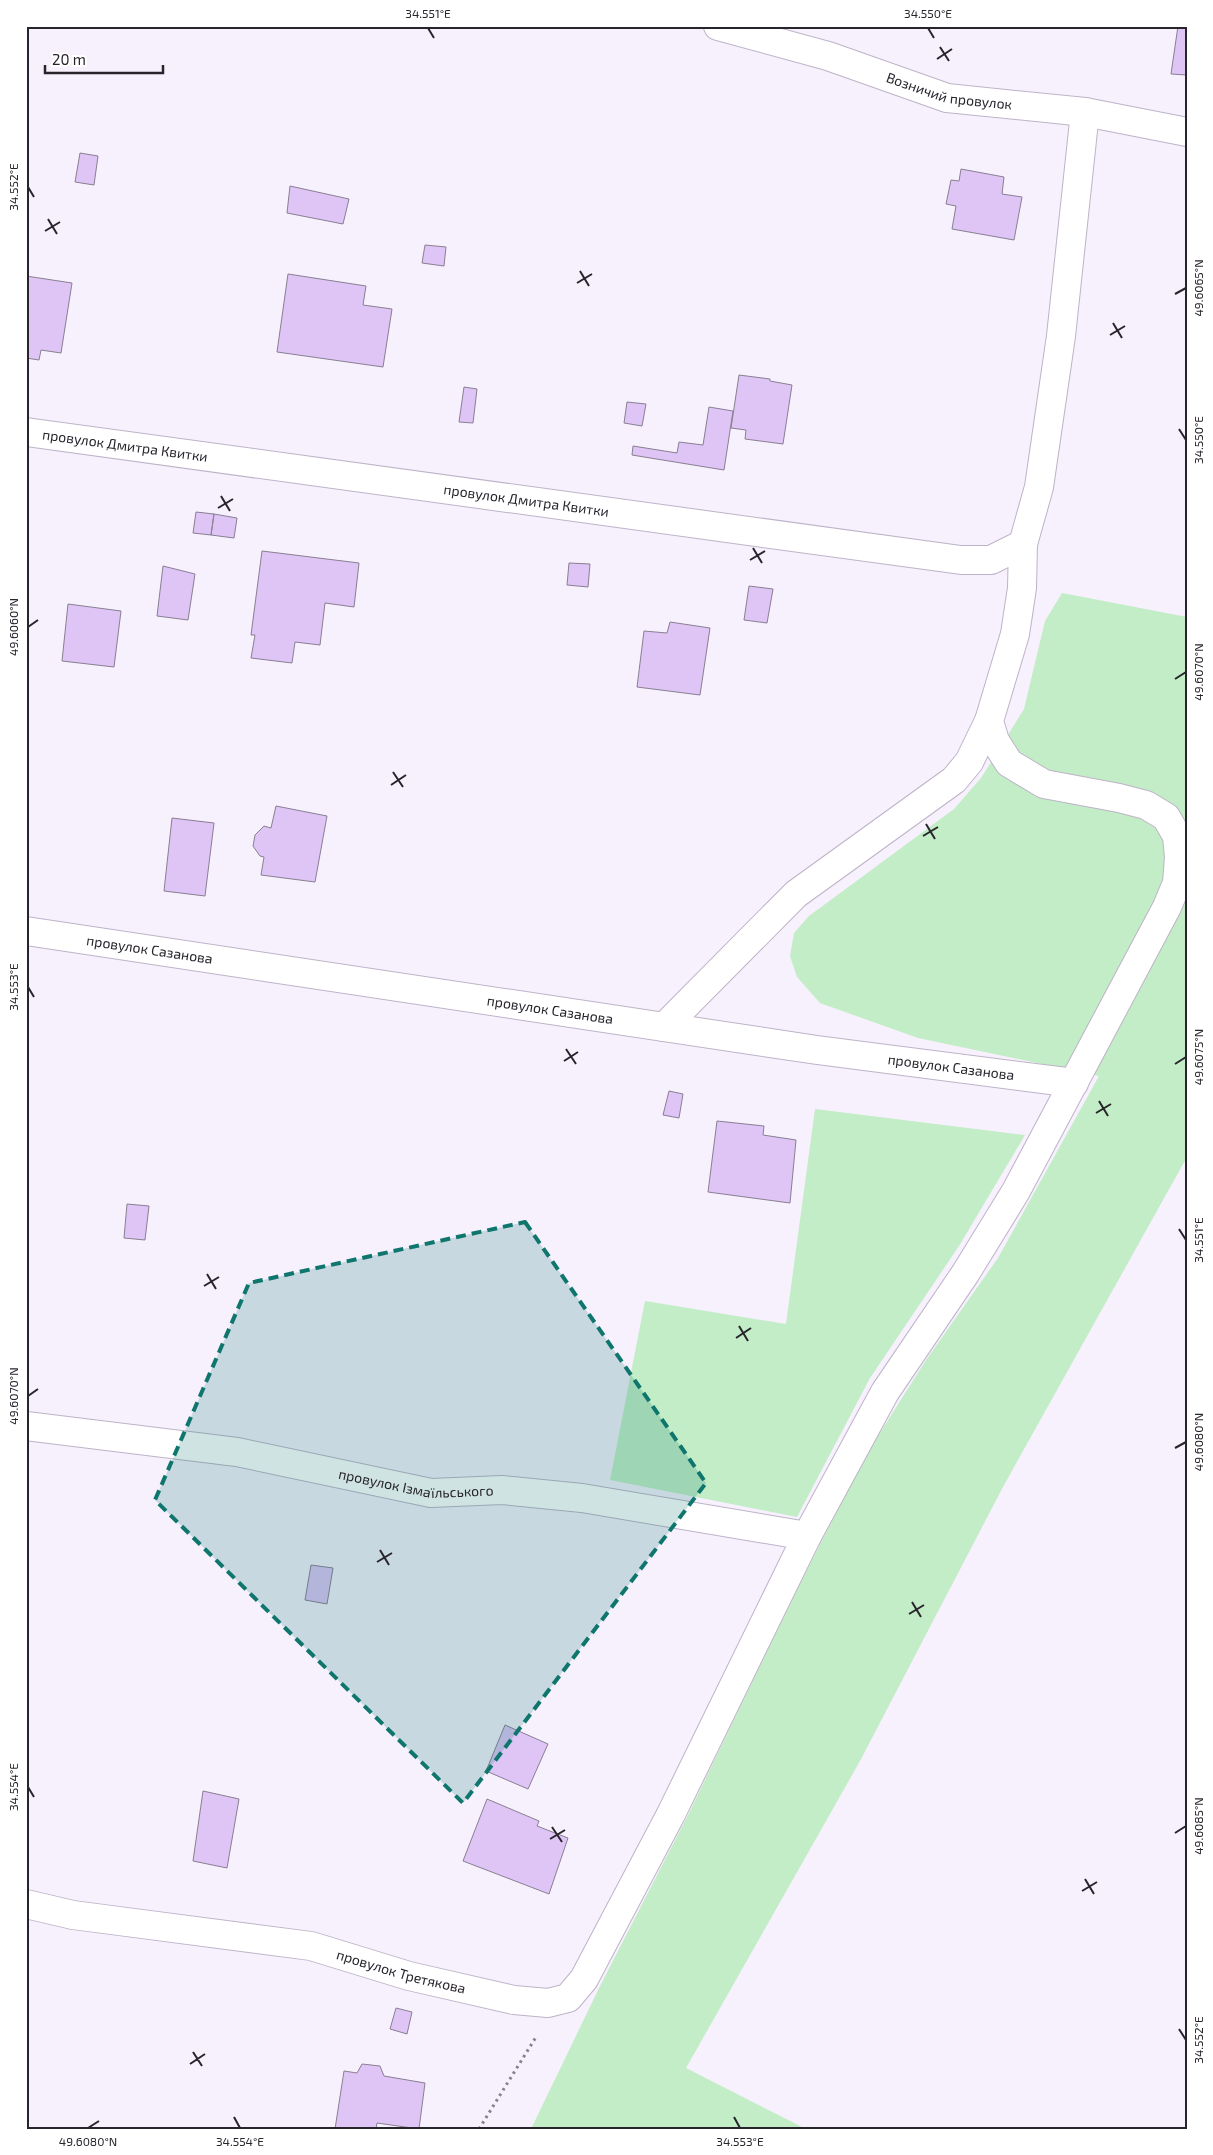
<svg xmlns="http://www.w3.org/2000/svg" width="1213" height="2155" viewBox="0 0 1213 2155" font-family="'Exo 2',sans-serif">
	<style>
		.green { fill: #c2edc6 }
		.building { fill: #dec5f5; stroke: #897f92 }
		.lines { fill: none; stroke-linecap: round; stroke-linejoin: round }
		.minor-casing { stroke: #beb3c8; stroke-width: 30 }
		.path { stroke: #86818b; stroke-width: 3; stroke-dasharray: 2.5 4; stroke-linecap: butt }
		.minor { stroke: #fff; stroke-width: 28 }
		.marked { fill: #0f766e; fill-opacity: 0.2; stroke: #0f766e; stroke-width: 4; stroke-dasharray: 10 6; stroke-linejoin: round }
		.ticks { fill: none; stroke: #28242c; stroke-width: 2 }
		.labels { text-anchor: middle; stroke-width: 5; stroke-linejoin: round; paint-order: stroke }
		.street-label { font-size: 14px; fill: #28242c; stroke: #fff }
		.neatline { fill: none; stroke: #28242c; stroke-width: 2 }
		.ticks-label { font-size: 12px; text-anchor: middle; fill: #28242c }
	</style>
	<rect width="100%" height="100%" fill="#f7f0fd"/>
	<!-- green -->
	<path class="green" d="M 1062,593 L 1187,617 L 1187,1157 L 1004,1485 L 860,1761 L 686,2068 L 806,2129 L 531,2129 L 601,1984 L 688,1815 L 800,1583 L 866,1455 L 926,1360 L 998,1258 L 1099,1076 L 918,1038 L 820,1003 L 797,977 L 790,956 L 794,933 L 809,916 L 954,809 L 981,778 L 1024,709 L 1045,621 Z
		M 815,1109 L 1025,1135 L 959,1246 L 870,1378 L 797,1517 L 610,1480 L 645,1301 L 786,1324 Z"/>
	<!-- building -->
	<path class="building" d="M 1178,26 L 1187,26 L 1187,75 L 1171,74 Z
		M 80,153 L 98,156 L 94,185 L 75,182 Z
		M 961,169 L 1004,177 L 1002,194 L 1022,197 L 1014,240 L 952,229 L 956,206 L 946,204 L 951,180 L 959,181 Z
		M 290,186 L 349,199 L 343,224 L 287,213 Z
		M 425,245 L 446,247 L 444,266 L 422,263 Z
		M 288,274 L 366,286 L 363,305 L 392,309 L 383,367 L 277,352 Z
		M 26,276 L 72,283 L 61,353 L 41,350 L 39,360 L 26,358 Z
		M 739,375 L 770,379 L 770,381 L 792,385 L 783,444 L 745,439 L 746,430 L 731,428 Z
		M 464,387 L 477,389 L 473,423 L 459,422 Z
		M 627,402 L 646,404 L 642,426 L 624,423 Z
		M 709,407 L 733,411 L 724,470 L 632,455 L 633,446 L 677,453 L 679,442 L 703,445 Z
		M 196,512 L 214,514 L 211,535 L 193,533 Z
		M 214,514 L 237,518 L 234,538 L 211,535 Z
		M 262,551 L 359,563 L 354,607 L 325,603 L 320,645 L 295,642 L 292,663 L 251,658 L 255,635 L 251,635 Z
		M 569,563 L 590,564 L 588,587 L 567,585 Z
		M 163,566 L 195,574 L 188,620 L 157,616 Z
		M 749,586 L 773,589 L 767,623 L 744,620 Z
		M 68,604 L 121,611 L 114,667 L 62,661 Z
		M 670,622 L 710,628 L 700,695 L 637,687 L 644,631 L 667,633 Z
		M 276,806 L 327,816 L 315,882 L 261,875 L 264,857 L 260,856 L 253,846 L 255,835 L 264,826 L 271,828 Z
		M 172,818 L 214,823 L 205,896 L 164,891 Z
		M 669,1091 L 683,1094 L 679,1118 L 663,1115 Z
		M 717,1121 L 764,1126 L 763,1135 L 796,1140 L 790,1203 L 708,1192 Z
		M 127,1204 L 149,1206 L 145,1240 L 124,1238 Z
		M 311,1565 L 333,1568 L 327,1604 L 305,1600 Z
		M 505,1725 L 548,1744 L 528,1789 L 486,1771 Z
		M 203,1791 L 239,1799 L 227,1868 L 193,1861 Z
		M 487,1799 L 539,1821 L 537,1826 L 568,1838 L 549,1894 L 463,1861 Z
		M 396,2008 L 412,2012 L 407,2034 L 390,2029 Z
		M 362,2064 L 380,2066 L 384,2076 L 425,2083 L 419,2129 L 377,2123 L 376,2129 L 335,2129 L 344,2071 L 357,2073 Z"/>
	<g class="lines">
		<defs>
			<g id="minor">
				<path id="s1" d="M 718,26 L 828,56 L 947,98 L 1085,112 L 1187,132"/>
				<path id="s2" d="M 26,432 L 961,560 L 991,560 L 1023,544"/>
				<path id="s3" d="M 26,931 L 817,1050 L 1074,1083"/>
				<path d="M 664,1027 L 796,894 L 954,780 L 969,762 L 989,721"/>
				<path id="s4" d="M 26,1426 L 237,1452 L 431,1493 L 502,1490 L 582,1498 L 807,1536"/>
				<path id="s5" d="M 26,1904 L 73,1915 L 311,1946 L 409,1976 L 514,2000 L 548,2003 L 568,1998 L 584,1979 L 671,1814 L 807,1536 L 885,1392 L 965,1274 L 1016,1191 L 1167,907 L 1177,883 L 1179,857 L 1177,836 L 1166,817 L 1146,805 L 1119,798 L 1044,784 L 1009,763 L 995,741 L 989,721 L 1015,634 L 1022,588 L 1023,544 L 1039,487 L 1061,336 L 1085,112"/>
			</g>
		</defs>
		<!-- minor casing -->
		<use href="#minor" class="minor-casing"/>
		<!-- path -->
		<path class="path" d="M 479,2129 L 536,2037"/>
		<!-- minor -->
		<use href="#minor" class="minor"/>
	</g>
	<!-- marked area -->
	<path class="marked" d="M 525,1222 L 706,1483 L 463,1803 L 155,1500 L 249,1283 Z"/>
	<!-- ticks -->
	<path class="ticks" d="M 428,28 L 434,38M 928,28 L 934,38M 940,47 L 949,61M 937,59 L 952,49M 28,187 L 34,197M 48,219 L 57,234M 45,231 L 60,222M 580,271 L 589,286M 577,283 L 592,274M 1175,294 L 1186,288M 1113,323 L 1122,338M 1110,335 L 1125,326M 1179,429 L 1186,440M 221,496 L 230,511M 218,508 L 233,499M 753,548 L 762,563M 750,560 L 765,551M 28,627 L 38,620M 1175,679 L 1186,672M 393,772 L 403,787M 391,785 L 406,775M 926,824 L 935,839M 923,836 L 938,827M 28,987 L 34,997M 566,1049 L 576,1064M 564,1061 L 578,1052M 1175,1064 L 1186,1057M 1099,1101 L 1108,1116M 1096,1113 L 1111,1104M 1179,1229 L 1186,1240M 207,1274 L 216,1289M 204,1286 L 219,1277M 739,1326 L 748,1341M 736,1338 L 751,1328M 28,1396 L 38,1389M 1175,1448 L 1186,1442M 380,1550 L 389,1565M 377,1562 L 392,1553M 912,1602 L 921,1617M 909,1614 L 924,1605M 28,1787 L 34,1797M 552,1827 L 562,1842M 1175,1833 L 1186,1826M 550,1839 L 565,1830M 1085,1879 L 1094,1894M 1082,1891 L 1097,1882M 1179,2029 L 1186,2040M 193,2052 L 202,2066M 190,2064 L 205,2054M 234,2117 L 240,2128M 734,2117 L 740,2128M 88,2128 L 99,2121"/>
	<g class="labels">
		<!-- street labels -->
		<g class="street-label">
			<text dy="5" stroke="none"><textPath href="#s1" startOffset="241">Возничий провулок</textPath></text>
			<text dy="5" stroke="none"><textPath href="#s2" startOffset="100">провулок Дмитра Квитки</textPath></text>
			<text dy="5" stroke="none"><textPath href="#s2" startOffset="505">провулок Дмитра Квитки</textPath></text>
			<text dy="5" stroke="none"><textPath href="#s3" startOffset="125">провулок Сазанова</textPath></text>
			<text dy="5" stroke="none"><textPath href="#s3" startOffset="530">провулок Сазанова</textPath></text>
			<text dy="5" stroke="none"><textPath href="#s3" startOffset="935">провулок Сазанова</textPath></text>
			<text dy="5" stroke="none"><textPath href="#s4" startOffset="395">провулок Ізмаїльського</textPath></text>
			<text dy="5" stroke="none"><textPath href="#s5" startOffset="382">провулок Третякова</textPath></text>
		</g>
	</g>
	<!-- border -->
	<rect width="1213" height="2155" fill="none" stroke="#ffffff" stroke-width="55"/>
	<!-- scale -->
	<path d="M45 65v8h118v-8" fill="none" stroke="#28242c" stroke-width="2.5"/>
	<text x="52" y="65" font-size="15" fill="#28242c" stroke="#ffffff" stroke-width="4" paint-order="stroke">20 m</text>
	<rect x="28" y="28" width="1158" height="2100" class="neatline"/>
	<g class="ticks-label">
		<text x="428" y="18">34.551°E</text>
		<text x="928" y="18">34.550°E</text>
		<text transform="translate(14 187) rotate(-90)" y="4">34.552°E</text>
		<text transform="translate(1199 288) rotate(-90)" y="4">49.6065°N</text>
		<text transform="translate(1199 440) rotate(-90)" y="4">34.550°E</text>
		<text transform="translate(14 627) rotate(-90)" y="4">49.6060°N</text>
		<text transform="translate(1199 672) rotate(-90)" y="4">49.6070°N</text>
		<text transform="translate(14 987) rotate(-90)" y="4">34.553°E</text>
		<text transform="translate(1199 1057) rotate(-90)" y="4">49.6075°N</text>
		<text transform="translate(1199 1240) rotate(-90)" y="4">34.551°E</text>
		<text transform="translate(14 1396) rotate(-90)" y="4">49.6070°N</text>
		<text transform="translate(1199 1442) rotate(-90)" y="4">49.6080°N</text>
		<text transform="translate(14 1787) rotate(-90)" y="4">34.554°E</text>
		<text transform="translate(1199 1826) rotate(-90)" y="4">49.6085°N</text>
		<text transform="translate(1199 2040) rotate(-90)" y="4">34.552°E</text>
		<text x="88" y="2146">49.6080°N</text>
		<text x="240" y="2146">34.554°E</text>
		<text x="740" y="2146">34.553°E</text>
	</g>
</svg>
